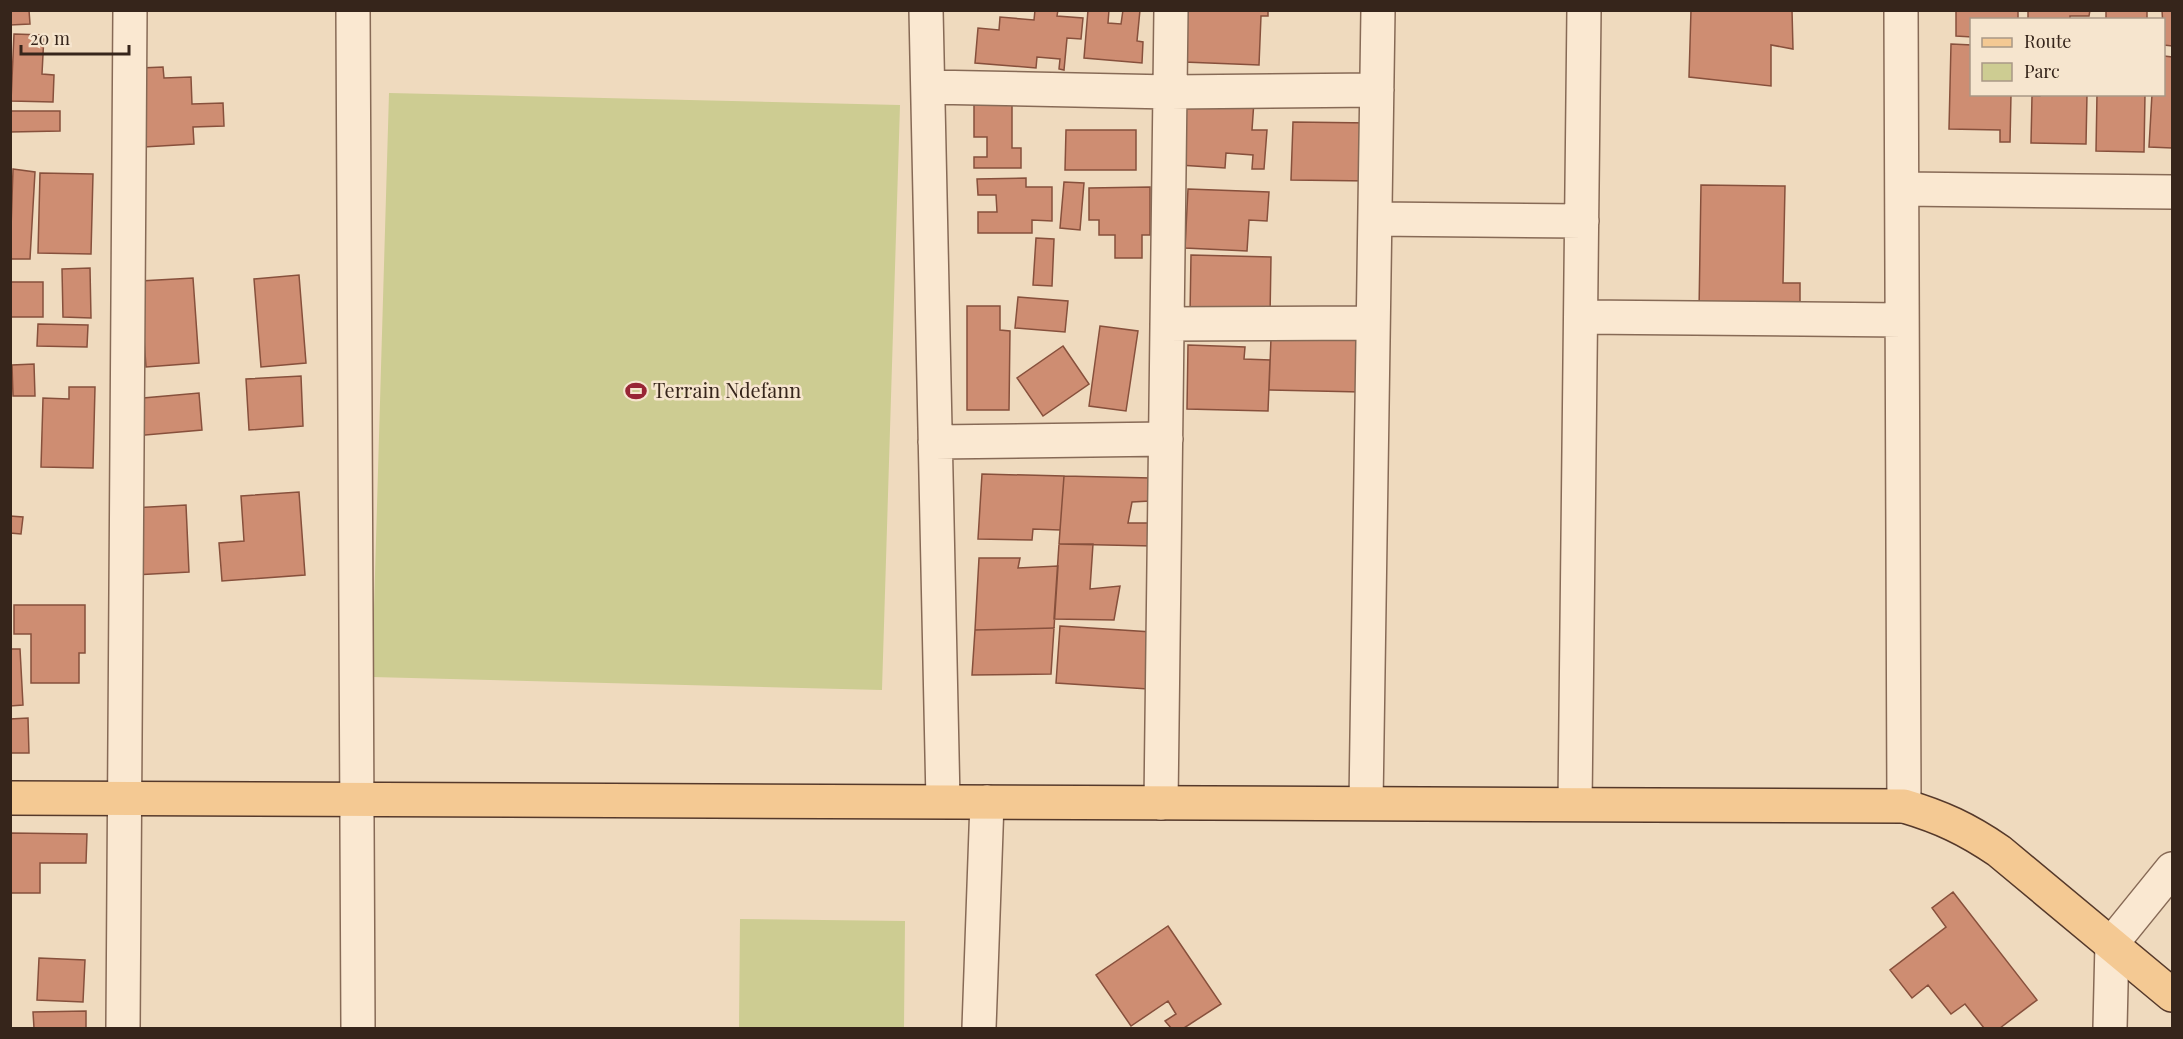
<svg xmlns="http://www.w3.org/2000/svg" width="2183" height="1039" viewBox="0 0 2183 1039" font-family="'Playfair Display',serif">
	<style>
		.green { fill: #cdcc92 }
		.building { fill: #ce8d72; stroke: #87503c; stroke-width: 1.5 }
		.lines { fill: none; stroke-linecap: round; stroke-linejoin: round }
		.minor-casing { stroke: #876a56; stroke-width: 36 }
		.major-casing { stroke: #55392b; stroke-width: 36 }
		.minor { stroke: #fae8d1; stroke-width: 33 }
		.major { stroke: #f4c993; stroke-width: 33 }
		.labels { text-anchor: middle; stroke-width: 5; stroke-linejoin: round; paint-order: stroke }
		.poi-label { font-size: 20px; fill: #36251b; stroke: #f6e5ce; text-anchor: start }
	</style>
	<rect width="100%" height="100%" fill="#efdabe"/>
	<!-- green -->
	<path class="green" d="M 389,93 L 900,105 L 882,690 L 372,677 Z
		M 740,919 L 905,921 L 904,1028 L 739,1028 Z"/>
	<!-- building -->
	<path class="building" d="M 10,10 L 29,10 L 30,24 L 10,25 Z
		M 1035,10 L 1058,10 L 1057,16 L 1083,18 L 1081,39 L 1067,38 L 1064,70 L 1059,69 L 1060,59 L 1037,57 L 1036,68 L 975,63 L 978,28 L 999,30 L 1000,17 L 1034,20 Z
		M 1088,10 L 1109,10 L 1108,23 L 1121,24 L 1123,10 L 1140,10 L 1137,41 L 1143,42 L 1142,63 L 1084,58 Z
		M 1186,10 L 1268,10 L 1268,16 L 1261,16 L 1259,65 L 1184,62 Z
		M 1691,10 L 1792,10 L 1793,49 L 1771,45 L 1771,86 L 1689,77 Z
		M 1956,10 L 2018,10 L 2018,20 L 1972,20 L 1972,37 L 1956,36 Z
		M 2028,10 L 2090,10 L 2089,16 L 2070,16 L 2070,20 L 2028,20 Z
		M 2106,10 L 2147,10 L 2147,20 L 2106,20 Z
		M 2162,10 L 2172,10 L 2172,46 L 2164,45 Z
		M 14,34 L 44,35 L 42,74 L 54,75 L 53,102 L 11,101 Z
		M 1951,44 L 1972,45 L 1972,94 L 2011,94 L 2010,142 L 2000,142 L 2000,130 L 1949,129 Z
		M 2164,56 L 2172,57 L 2172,148 L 2149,147 L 2152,94 L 2164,94 Z
		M 163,67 L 164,78 L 191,77 L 192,104 L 223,103 L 224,126 L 193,127 L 194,144 L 144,147 L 140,68 Z
		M 2040,94 L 2087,94 L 2086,144 L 2031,143 L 2032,96 L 2040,96 Z
		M 2097,94 L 2145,94 L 2144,152 L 2096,151 Z
		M 1184,97 L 1254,101 L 1252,130 L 1267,130 L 1264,169 L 1252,169 L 1253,155 L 1226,153 L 1225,168 L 1179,165 Z
		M 974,101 L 1012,101 L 1012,148 L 1021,148 L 1021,168 L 974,168 L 974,157 L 987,157 L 987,137 L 974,137 Z
		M 10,111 L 60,111 L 60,131 L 10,132 Z
		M 1293,122 L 1371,123 L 1370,181 L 1291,180 Z
		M 1066,130 L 1136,130 L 1136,170 L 1065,170 Z
		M 13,169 L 35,172 L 30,259 L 10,259 Z
		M 40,173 L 93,174 L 91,254 L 38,253 Z
		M 1026,178 L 1026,187 L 1052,187 L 1052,221 L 1032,220 L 1032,233 L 978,233 L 978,212 L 997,212 L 996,195 L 978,195 L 977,179 Z
		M 1064,182 L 1084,183 L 1080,230 L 1060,228 Z
		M 1701,185 L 1785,186 L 1783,283 L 1800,283 L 1800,313 L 1699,312 Z
		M 1150,187 L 1150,235 L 1142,235 L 1142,258 L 1115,258 L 1115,235 L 1099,235 L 1099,220 L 1089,220 L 1089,188 Z
		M 1188,189 L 1269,192 L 1267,221 L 1249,220 L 1247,251 L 1185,248 Z
		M 1036,238 L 1054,239 L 1052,286 L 1033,285 Z
		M 1191,255 L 1271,257 L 1270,317 L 1190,315 Z
		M 90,268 L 91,318 L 63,317 L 62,269 Z
		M 299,275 L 306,363 L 261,367 L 254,279 Z
		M 193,278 L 199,363 L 146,367 L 140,281 Z
		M 10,282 L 43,282 L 43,317 L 10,317 Z
		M 1018,297 L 1068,301 L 1065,332 L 1015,328 Z
		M 967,306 L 1000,306 L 1000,330 L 1010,331 L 1009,410 L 967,410 Z
		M 38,324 L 88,325 L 87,347 L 37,346 Z
		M 1100,326 L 1138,331 L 1126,411 L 1089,406 Z
		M 1271,338 L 1363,340 L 1361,392 L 1269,390 Z
		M 1188,345 L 1245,347 L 1244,359 L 1270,360 L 1268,411 L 1187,409 Z
		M 1063,346 L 1089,384 L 1043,416 L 1017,378 Z
		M 34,364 L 35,396 L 13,396 L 12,365 Z
		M 301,376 L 303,426 L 249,430 L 246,379 Z
		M 69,387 L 95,387 L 93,468 L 41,467 L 43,398 L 69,399 Z
		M 199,393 L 202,430 L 134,436 L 132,399 Z
		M 982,474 L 1064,476 L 1060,530 L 1033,529 L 1032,540 L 978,539 Z
		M 1064,476 L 1151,478 L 1150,501 L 1132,502 L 1128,523 L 1153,523 L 1153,546 L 1059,544 Z
		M 299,492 L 305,575 L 222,581 L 219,543 L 244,541 L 241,496 Z
		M 186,505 L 189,572 L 134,575 L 132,508 Z
		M 10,516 L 23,517 L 21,534 L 10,533 Z
		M 1059,544 L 1093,544 L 1090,589 L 1120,586 L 1114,620 L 1054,619 Z
		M 979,558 L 1020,558 L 1018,568 L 1058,566 L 1054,628 L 975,630 Z
		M 14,605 L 85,605 L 85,653 L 79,653 L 79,683 L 31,683 L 31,634 L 14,634 Z
		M 1060,626 L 1152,632 L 1148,689 L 1056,683 Z
		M 1054,628 L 1051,674 L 972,675 L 975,630 Z
		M 10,649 L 20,649 L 23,705 L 10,706 Z
		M 28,718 L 29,753 L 10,753 L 10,719 Z
		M 10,833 L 87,834 L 86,863 L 40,863 L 40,893 L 10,893 Z
		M 1953,892 L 2037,1000 L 2000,1028 L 1984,1028 L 1965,1004 L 1951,1014 L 1928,985 L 1912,998 L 1890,970 L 1946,927 L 1932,908 Z
		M 1168,926 L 1221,1004 L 1184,1028 L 1171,1028 L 1165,1021 L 1176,1014 L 1168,1001 L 1131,1026 L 1096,975 Z
		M 39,958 L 85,960 L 83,1002 L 37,1000 Z
		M 86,1011 L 86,1028 L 34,1028 L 33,1012 Z"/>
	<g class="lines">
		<defs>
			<path id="minor" d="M 353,10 L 358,1028
				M 926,10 L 943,801
				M 1901,10 L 1904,806
				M 928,87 L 1170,92 L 1377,90
				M 1902,189 L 2172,192
				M 1375,219 L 1582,221
				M 1581,317 L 1902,320
				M 1167,324 L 1373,323
				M 935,442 L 1166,439
				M 1161,803 L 1171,10
				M 1366,803 L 1378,10
				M 1575,804 L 1584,10
				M 123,1028 L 130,10
				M 979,1028 L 987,802
				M 2110,1028 L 2112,943 L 2172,869"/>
			<path id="major" d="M 10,798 L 1904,806 C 1941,817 1967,829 1999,851 L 2172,995"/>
		</defs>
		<!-- minor casing -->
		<use href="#minor" class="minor-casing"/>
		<!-- major casing -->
		<use href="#major" class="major-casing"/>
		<!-- minor -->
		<use href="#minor" class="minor"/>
		<!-- major -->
		<use href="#major" class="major"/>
	</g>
	<!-- icons -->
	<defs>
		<symbol id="stadium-bare" viewBox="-9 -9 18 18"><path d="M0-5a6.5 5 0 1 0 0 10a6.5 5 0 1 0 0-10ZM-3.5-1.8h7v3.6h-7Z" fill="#982535" stroke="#f6e5ce" stroke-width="2.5" paint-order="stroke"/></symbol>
	</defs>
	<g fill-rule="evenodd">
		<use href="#stadium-bare" x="621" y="376" width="30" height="30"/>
	</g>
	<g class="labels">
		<!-- poi labels -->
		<g class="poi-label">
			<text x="653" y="398">Terrain Ndefann</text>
		</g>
	</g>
	<!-- border -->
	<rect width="2183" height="1039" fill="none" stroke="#36251b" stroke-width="24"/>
	<!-- legend -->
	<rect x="1970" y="18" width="195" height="78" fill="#f6e5ce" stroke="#a99886" stroke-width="1.5"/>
	<rect x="1982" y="38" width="30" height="9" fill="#f4c993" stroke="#a99886" stroke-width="1.5"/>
	<text x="2024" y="48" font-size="18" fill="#36251b">Route</text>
	<rect x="1982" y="63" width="30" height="18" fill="#cdcc92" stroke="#a99886" stroke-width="1.5"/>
	<text x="2024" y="78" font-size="18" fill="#36251b">Parc</text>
	<!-- scale -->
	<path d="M21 45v9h108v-9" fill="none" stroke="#36251b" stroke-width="3"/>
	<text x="30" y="45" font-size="18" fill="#36251b" stroke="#f6e5ce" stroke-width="4.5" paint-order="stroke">20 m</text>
</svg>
